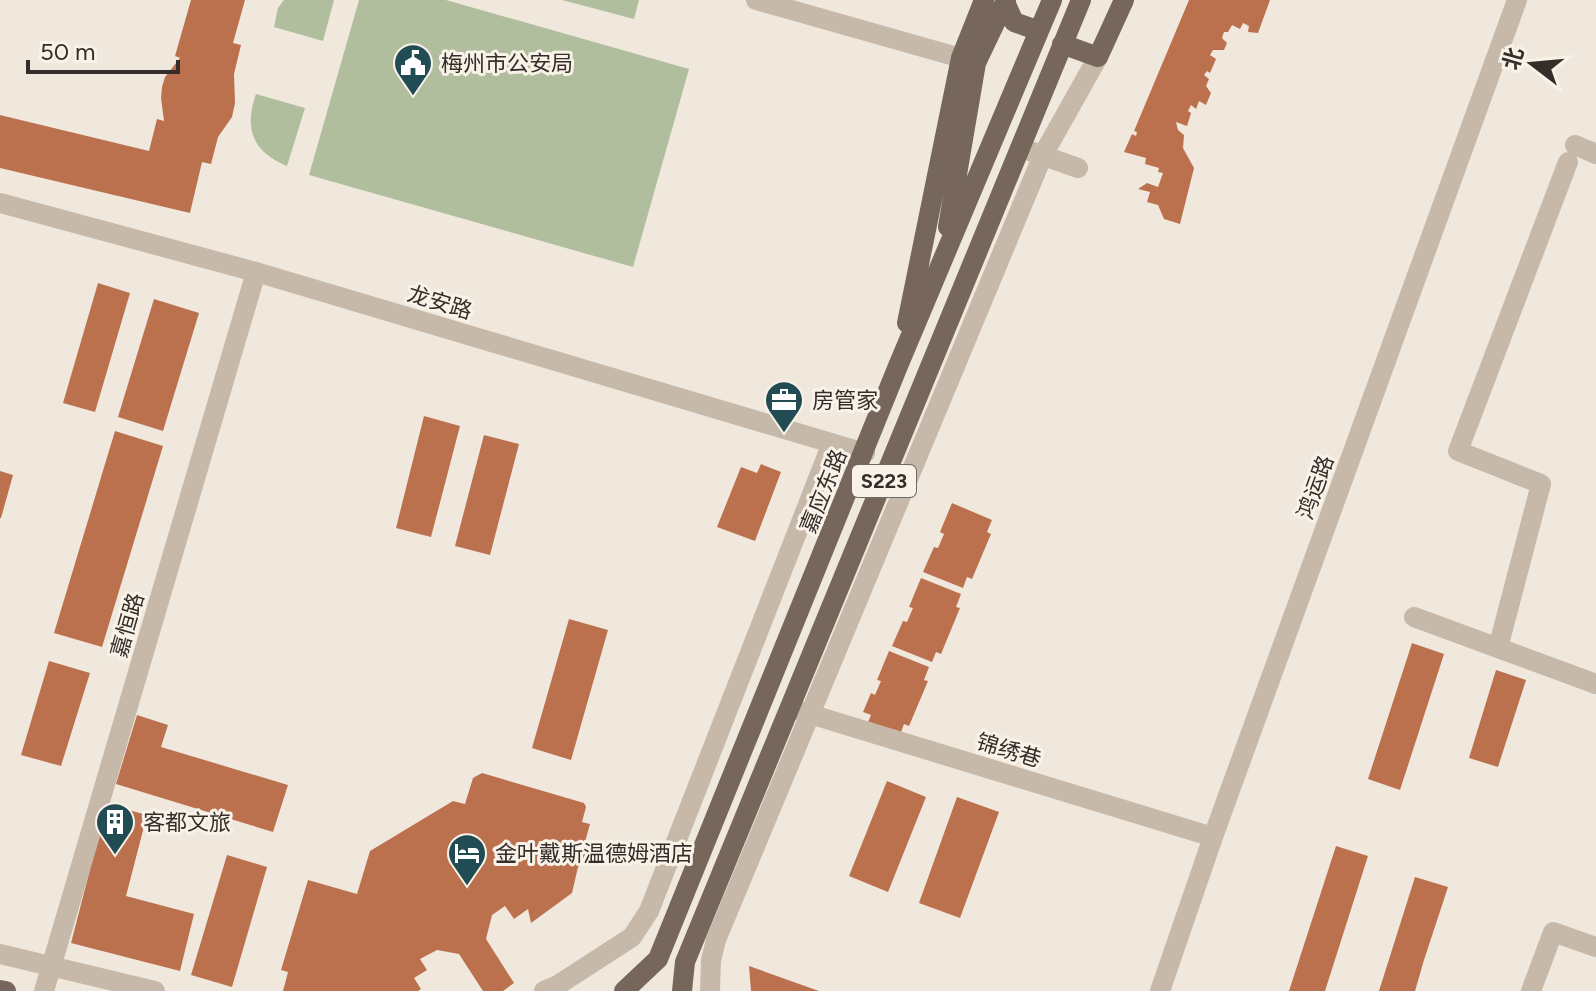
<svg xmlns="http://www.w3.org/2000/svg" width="1596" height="991" viewBox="0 0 1596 991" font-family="Figtree,'Noto Sans SC',sans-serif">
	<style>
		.green { fill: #b1be9e }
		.building { fill: #bc714e }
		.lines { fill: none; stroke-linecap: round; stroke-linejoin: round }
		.minor { stroke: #c7b9a9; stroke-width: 20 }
		.major { stroke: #76665b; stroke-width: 20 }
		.labels { text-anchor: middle; stroke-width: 6; stroke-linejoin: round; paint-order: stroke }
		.shield { fill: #f8f2e8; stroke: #706862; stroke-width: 2 }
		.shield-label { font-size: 20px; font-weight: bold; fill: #352d29 }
		.poi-label { font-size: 22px; fill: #352d29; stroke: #f8f2e8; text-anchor: start }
		.street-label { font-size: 22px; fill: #352d29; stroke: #f8f2e8 }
	</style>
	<rect width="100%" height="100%" fill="#f0e8dd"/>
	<!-- green -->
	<path class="green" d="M 284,0 L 334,0 L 323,41 L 274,27 L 278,8 Z
		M 359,0 L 446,0 L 689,69 L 633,267 L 309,175 Z
		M 562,0 L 639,0 L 634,19 Z
		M 256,94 L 305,108 L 287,166 C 252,152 244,128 256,94 Z"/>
	<!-- building -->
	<path class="building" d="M 191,0 L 245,0 L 233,43 L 241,45 L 234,74 L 235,103 L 232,117 L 218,137 L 211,164 L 202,162 L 190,213 L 0,168 L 0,115 L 149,151 L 157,119 L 164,121 L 161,98 L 162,87 L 165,77 L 180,58 L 175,56 Z
		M 1189,0 L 1270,0 L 1258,33 L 1248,32 L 1249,26 L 1243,23 L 1240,29 L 1232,25 L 1228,32 L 1224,32 L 1222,38 L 1227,43 L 1224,50 L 1213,50 L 1210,55 L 1216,59 L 1210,73 L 1207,71 L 1204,75 L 1209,79 L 1206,86 L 1211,93 L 1206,105 L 1199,101 L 1196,109 L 1191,105 L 1188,111 L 1191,113 L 1187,126 L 1176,122 L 1178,130 L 1184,135 L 1183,148 L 1194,168 L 1180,224 L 1164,219 L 1158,205 L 1147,202 L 1150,192 L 1138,189 L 1147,183 L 1158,187 L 1163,173 L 1158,172 L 1159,168 L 1145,164 L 1146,158 L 1124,152 L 1132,134 L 1136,136 L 1137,132 L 1134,131 Z
		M 98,283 L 130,293 L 95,412 L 63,403 Z
		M 154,299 L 199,313 L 163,431 L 118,417 Z
		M 424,416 L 460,426 L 431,537 L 396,528 Z
		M 115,431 L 163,446 L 102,647 L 54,633 Z
		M 484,435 L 519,444 L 490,555 L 455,546 Z
		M 761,464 L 781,472 L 755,541 L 717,527 L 741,467 L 757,473 Z
		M 0,471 L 13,475 L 1,518 L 0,518 Z
		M 952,503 L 992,520 L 987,532 L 991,534 L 972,579 L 967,577 L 963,588 L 923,572 L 934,547 L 938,548 L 944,534 L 940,532 Z
		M 921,578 L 961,594 L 956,607 L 960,608 L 941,654 L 936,652 L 932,662 L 892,646 L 903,621 L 907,622 L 913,608 L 909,607 Z
		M 569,619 L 608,630 L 571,760 L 532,748 Z
		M 1412,643 L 1444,654 L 1400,790 L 1368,779 Z
		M 889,651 L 929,667 L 924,680 L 928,681 L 909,726 L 904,724 L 900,735 L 868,722 L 871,715 L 863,712 L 871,693 L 875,695 L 881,681 L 877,680 Z
		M 49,661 L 90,673 L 61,766 L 21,755 Z
		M 1496,670 L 1526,680 L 1498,767 L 1469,758 Z
		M 137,715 L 168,725 L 161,747 L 288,785 L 273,832 L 116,784 Z
		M 482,773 L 584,803 L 586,807 L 582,822 L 590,824 L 585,842 L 590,849 L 586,861 L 578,867 L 572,893 L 531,923 L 528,909 L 514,919 L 505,906 L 492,915 L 486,939 L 514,983 L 503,991 L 483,991 L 459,954 L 437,950 L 420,959 L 427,970 L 414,978 L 421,989 L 418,991 L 283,991 L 288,972 L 281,970 L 308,880 L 357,894 L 370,851 L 453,801 L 465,804 L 473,778 Z
		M 887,781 L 926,797 L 888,892 L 849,876 Z
		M 957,797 L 999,812 L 960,918 L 919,903 Z
		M 107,804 L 147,815 L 126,896 L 194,914 L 180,971 L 71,943 Z
		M 1336,846 L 1368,856 L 1325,991 L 1289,991 Z
		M 227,855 L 267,867 L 232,987 L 191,975 Z
		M 1415,877 L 1448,887 L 1424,960 L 1415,991 L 1379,991 Z
		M 749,966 L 819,991 L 751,991 Z"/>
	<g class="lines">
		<!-- minor -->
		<path class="minor" d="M 756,0 L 961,58
			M 1575,145 L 1596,154
			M 1030,151 L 1078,168
			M 0,203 L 256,272 L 865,453
			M 1414,617 L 1596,684
			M 1498,648 L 1541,484 L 1458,451 L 1568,162
			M 800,711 L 1213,837
			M 0,954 L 155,991
			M 44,991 L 256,272
			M 544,991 L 558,985 L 632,937 L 649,911 L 832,443
			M 710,991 L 711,960 L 716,940 L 1043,155 L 1098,57
			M 1160,991 L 1213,837 L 1517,0
			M 1531,991 L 1553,932 L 1596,947"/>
		<!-- major -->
		<path class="major" d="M 1005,2 L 1014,22 L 1039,31
			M 1062,44 L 1098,57 L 1124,0
			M 948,227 L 976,63 L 1006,0
			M 907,323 L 961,58 L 984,0
			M 0,990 L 6,991
			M 624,991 L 658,959 L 898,366 L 1052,0
			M 682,991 L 685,962 L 1081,0"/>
	</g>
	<!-- icons -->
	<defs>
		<symbol id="civic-pin" viewBox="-11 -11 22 30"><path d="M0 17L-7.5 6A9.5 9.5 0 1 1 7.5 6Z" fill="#214c53" stroke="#f8f2e8"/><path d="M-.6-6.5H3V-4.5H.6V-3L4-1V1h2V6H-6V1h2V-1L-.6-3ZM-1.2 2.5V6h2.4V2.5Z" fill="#fff"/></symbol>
		<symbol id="office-pin" viewBox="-11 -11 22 30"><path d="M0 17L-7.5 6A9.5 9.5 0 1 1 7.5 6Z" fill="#214c53" stroke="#f8f2e8"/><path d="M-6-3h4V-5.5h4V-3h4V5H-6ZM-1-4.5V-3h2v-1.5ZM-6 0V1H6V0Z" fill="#fff"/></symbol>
		<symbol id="building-pin" viewBox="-11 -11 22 30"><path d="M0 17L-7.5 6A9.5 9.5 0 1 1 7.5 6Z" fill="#214c53" stroke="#f8f2e8"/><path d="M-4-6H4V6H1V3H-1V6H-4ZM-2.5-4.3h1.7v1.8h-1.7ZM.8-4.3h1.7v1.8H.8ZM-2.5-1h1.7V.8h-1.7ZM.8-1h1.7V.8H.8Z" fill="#fff"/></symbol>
		<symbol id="hotel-pin" viewBox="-11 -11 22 30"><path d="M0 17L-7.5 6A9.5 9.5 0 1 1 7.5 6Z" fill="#214c53" stroke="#f8f2e8"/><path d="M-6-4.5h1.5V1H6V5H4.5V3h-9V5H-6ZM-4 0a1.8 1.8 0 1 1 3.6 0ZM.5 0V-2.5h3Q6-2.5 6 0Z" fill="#fff"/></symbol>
	</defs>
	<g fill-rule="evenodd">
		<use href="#civic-pin" x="391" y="41" width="44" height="60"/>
		<use href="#office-pin" x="762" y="378" width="44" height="60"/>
		<use href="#building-pin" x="93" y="800" width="44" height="60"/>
		<use href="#hotel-pin" x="445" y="831" width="44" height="60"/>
	</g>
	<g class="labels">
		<!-- shield labels -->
		<rect class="shield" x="852" y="465" width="64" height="32" rx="6"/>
		<g class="shield-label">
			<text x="884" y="488">S223</text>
		</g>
		<!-- poi labels -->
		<g class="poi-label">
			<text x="441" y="71">梅州市公安局</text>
			<text x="812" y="408">房管家</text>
			<text x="143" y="830">客都文旅</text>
			<text x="495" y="861">金叶戴斯温德姆酒店</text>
		</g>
		<!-- street labels -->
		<g class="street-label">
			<text transform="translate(440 302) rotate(17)" y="8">龙安路</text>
			<text transform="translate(1315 487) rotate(-70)" y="8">鸿运路</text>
			<text transform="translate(823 491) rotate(-68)" y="8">嘉应东路</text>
			<text transform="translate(127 625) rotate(-74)" y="8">嘉恒路</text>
			<text transform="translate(1009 750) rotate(17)" y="8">锦绣巷</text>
		</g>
	</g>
	<!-- north arrow -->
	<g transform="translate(1532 64) rotate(286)" stroke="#f8f2e8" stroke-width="6" paint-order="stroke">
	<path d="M0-6L14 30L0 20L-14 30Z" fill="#352d29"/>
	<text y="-12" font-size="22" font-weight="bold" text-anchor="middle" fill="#352d29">北</text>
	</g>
	<!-- scale -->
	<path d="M28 60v12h150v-12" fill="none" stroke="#352d29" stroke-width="4"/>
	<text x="40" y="60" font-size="24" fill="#352d29" stroke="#f8f2e8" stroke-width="6" paint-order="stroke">50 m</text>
</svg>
